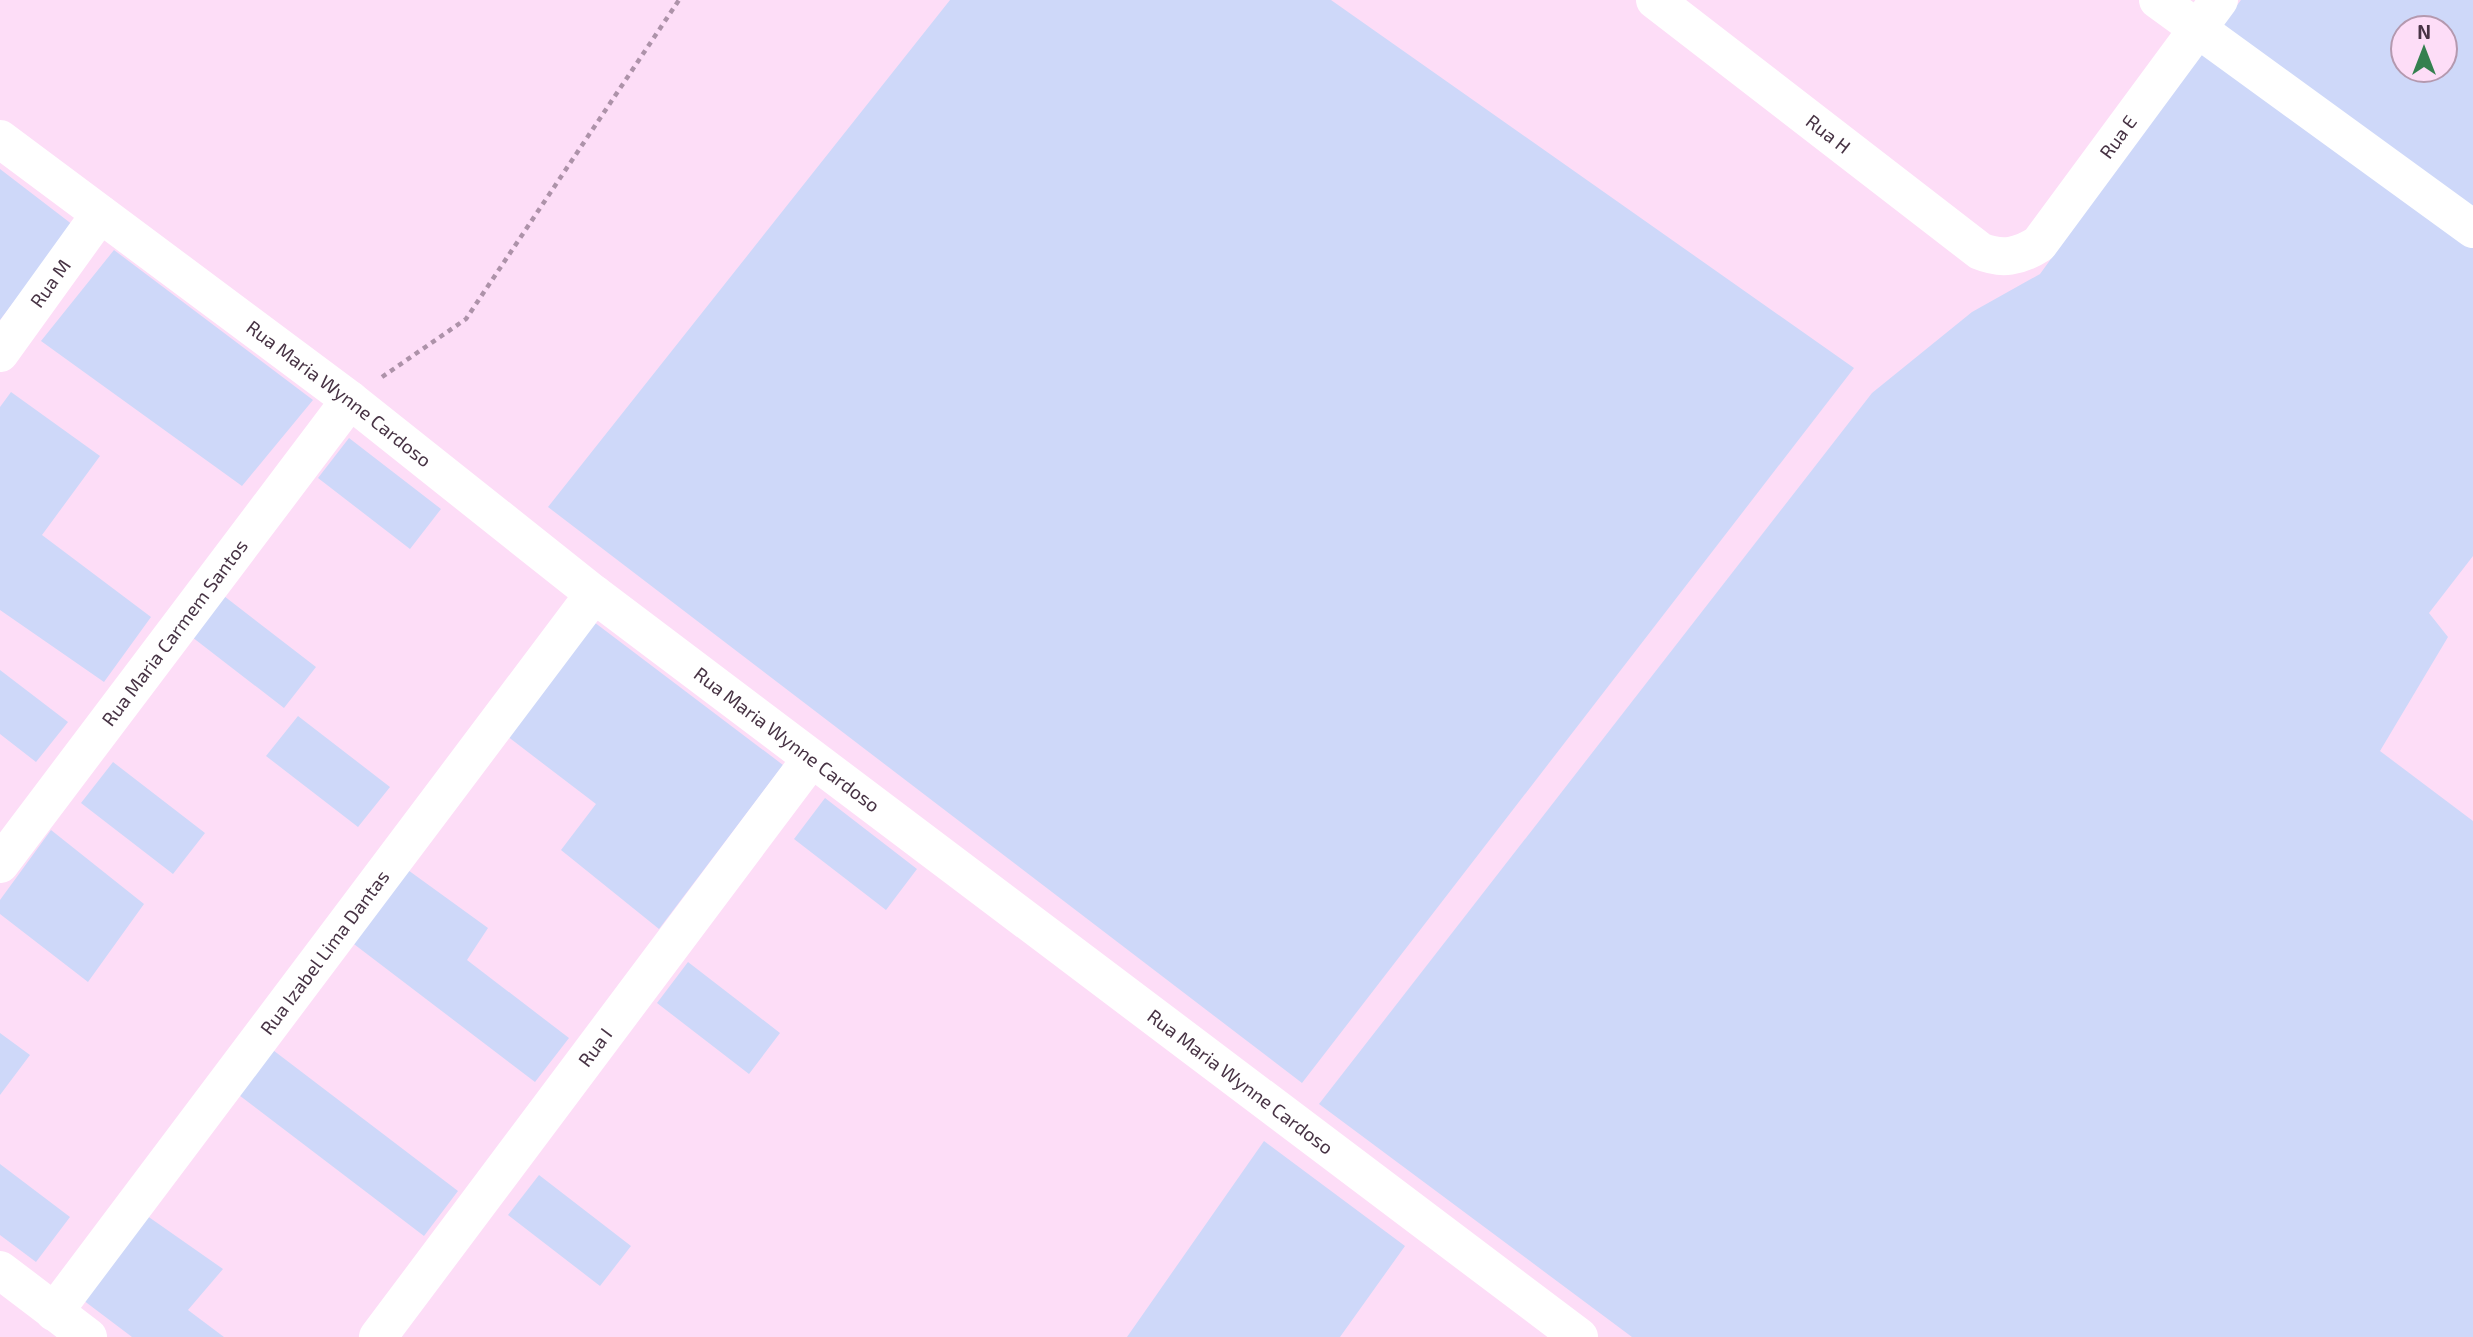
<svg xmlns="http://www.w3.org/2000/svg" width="2473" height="1337" viewBox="0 0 2473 1337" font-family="'Exo 2',sans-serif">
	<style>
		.green { fill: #ced8f9; fill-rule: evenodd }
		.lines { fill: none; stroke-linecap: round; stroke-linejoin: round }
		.path { stroke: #ad92a9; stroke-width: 4.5; stroke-dasharray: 5 5; stroke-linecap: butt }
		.minor { stroke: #fff; stroke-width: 38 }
		.labels { text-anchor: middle; stroke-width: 5; stroke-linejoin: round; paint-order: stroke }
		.street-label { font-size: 19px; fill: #473344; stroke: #fdddf7 }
	</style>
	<rect width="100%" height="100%" fill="#fdddf7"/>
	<!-- green -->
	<path class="green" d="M 950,0 L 1331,0 L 1854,368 L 1302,1083 L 548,507 Z
		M 2241,0 L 2473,0 L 2473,556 L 2429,613 L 2448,637 L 2380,751 L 2473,821 L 2473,1337 L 1632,1337 L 1319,1104 L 1872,393 L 1972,312 L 2040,274 L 2189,68 ZM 2403,28 L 2445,28 L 2445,70 L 2403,70 Z
		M 0,169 L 73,225 L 0,320 Z
		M 114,250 L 313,400 L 242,486 L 41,341 Z
		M 11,392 L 100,456 L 42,535 L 151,617 L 104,682 L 0,610 L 0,407 Z
		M 349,438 L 441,509 L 410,549 L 318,478 Z
		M 224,596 L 316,667 L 284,708 L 192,637 Z
		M 590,619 L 783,765 L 659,929 L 561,850 L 596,804 L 499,730 Z
		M 0,670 L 68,722 L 36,762 L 0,734 Z
		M 298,716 L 390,787 L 358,827 L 266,756 Z
		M 113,762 L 205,833 L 173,874 L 81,803 Z
		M 825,798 L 917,869 L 886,910 L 794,839 Z
		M 51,830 L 144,904 L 88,982 L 0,914 L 0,900 Z
		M 401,865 L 488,928 L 467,960 L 569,1038 L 535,1082 L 342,935 Z
		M 688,962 L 780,1033 L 749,1074 L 657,1003 Z
		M 0,1033 L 30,1055 L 0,1095 Z
		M 265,1044 L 458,1191 L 424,1236 L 231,1089 Z
		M 1264,1141 L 1405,1246 L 1340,1337 L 1127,1337 Z
		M 0,1164 L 70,1217 L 36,1262 L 0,1235 Z
		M 539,1175 L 631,1246 L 600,1286 L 508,1215 Z
		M 143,1213 L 223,1269 L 188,1310 L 224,1337 L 132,1337 L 79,1297 Z"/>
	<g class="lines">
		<!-- path -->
		<path class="path" d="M 382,377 L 466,319 L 679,0"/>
		<!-- minor -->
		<g class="minor">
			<path id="s1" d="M 1655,0 L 1980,251 C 2002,260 2019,257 2039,244 L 2219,0"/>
			<path d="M 2158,0 L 2473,229"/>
			<path id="s2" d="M 0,139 L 350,400 L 594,594 L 1579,1337"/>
			<path id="s3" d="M 0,353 L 100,214"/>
			<path id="s4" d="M 0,864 L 350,400"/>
			<path d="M 0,1270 L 88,1337"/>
			<path id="s5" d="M 54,1312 L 594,594"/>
			<path id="s6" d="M 378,1337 L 811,759"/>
		</g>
	</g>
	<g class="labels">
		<!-- street labels -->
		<g class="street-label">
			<text dy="7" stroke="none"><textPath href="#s1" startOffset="219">Rua H</textPath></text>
			<text dy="7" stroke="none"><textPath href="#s1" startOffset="606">Rua E</textPath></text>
			<text dy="7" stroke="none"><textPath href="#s3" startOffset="86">Rua M</textPath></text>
			<text dy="7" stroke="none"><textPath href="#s2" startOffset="424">Rua Maria Wynne Cardoso</textPath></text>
			<text dy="7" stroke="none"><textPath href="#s4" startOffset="290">Rua Maria Carmem Santos</textPath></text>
			<text dy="7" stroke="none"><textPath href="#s2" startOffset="990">Rua Maria Wynne Cardoso</textPath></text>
			<text dy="7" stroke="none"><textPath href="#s5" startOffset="450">Rua Izabel Lima Dantas</textPath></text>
			<text dy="7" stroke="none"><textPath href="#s6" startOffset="362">Rua I</textPath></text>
			<text dy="7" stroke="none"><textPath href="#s2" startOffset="1558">Rua Maria Wynne Cardoso</textPath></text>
		</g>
	</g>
	<!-- north arrow -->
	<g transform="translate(2424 49)"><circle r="33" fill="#fdddf7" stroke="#b499af" stroke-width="2"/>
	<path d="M0-5L12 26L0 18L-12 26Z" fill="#34804f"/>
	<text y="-10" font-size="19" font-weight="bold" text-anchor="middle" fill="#473344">N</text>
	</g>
</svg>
